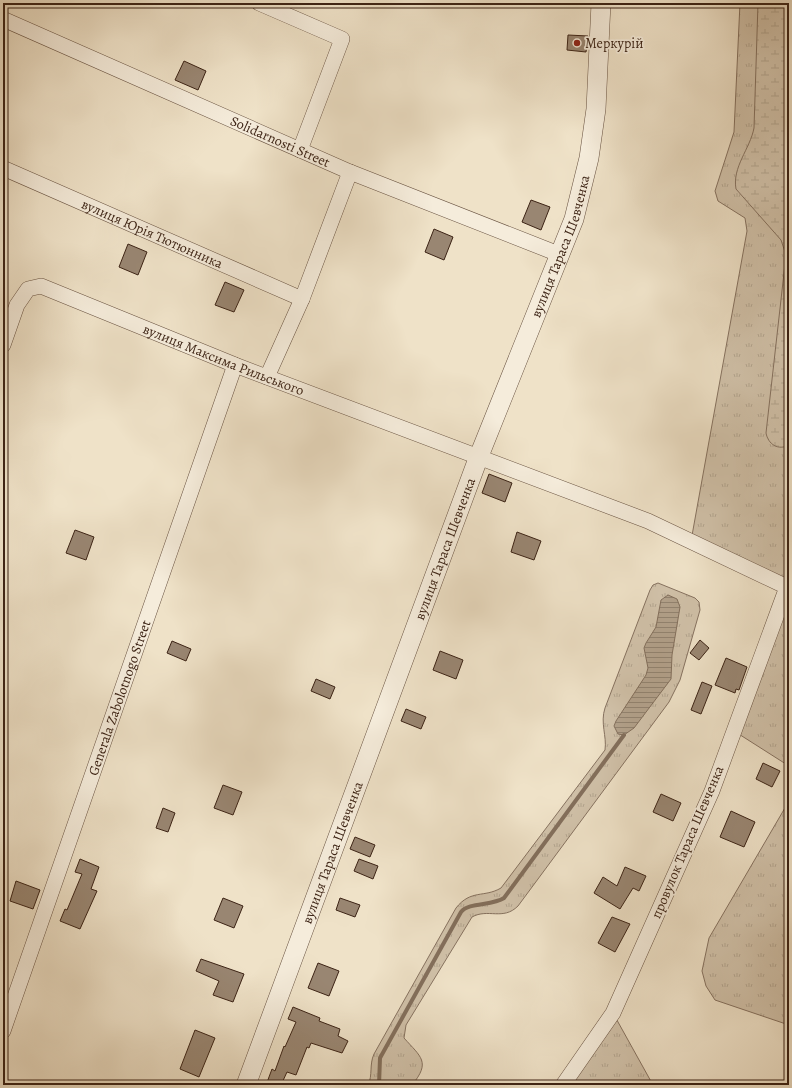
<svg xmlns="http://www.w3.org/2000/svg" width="792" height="1088" viewBox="0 0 792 1088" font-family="Alegreya,serif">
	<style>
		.grass { fill: url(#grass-tufts); stroke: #867260 }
		.wetland { fill: url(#wetland-marsh); stroke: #867260 }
		.water { fill: url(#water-rules); stroke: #836f5c }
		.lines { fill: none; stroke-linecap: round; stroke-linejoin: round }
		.stream { stroke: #836f5c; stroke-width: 4 }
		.building { fill: #998672; stroke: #3c2315 }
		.minor-casing { stroke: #695342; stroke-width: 16 }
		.tertiary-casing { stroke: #695342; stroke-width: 20 }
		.minor { stroke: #f5ecdb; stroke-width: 15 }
		.tertiary { stroke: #f5ecdb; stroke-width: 19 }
		.poi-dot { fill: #8f2418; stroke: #f5ecdb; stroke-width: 1.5 }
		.labels { text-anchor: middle; stroke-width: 3.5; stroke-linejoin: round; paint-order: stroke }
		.poi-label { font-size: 14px; fill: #3c2315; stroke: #f5ecdb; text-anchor: start }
		.street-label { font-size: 14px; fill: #3c2315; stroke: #f5ecdb }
	</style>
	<defs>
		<pattern id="grass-tufts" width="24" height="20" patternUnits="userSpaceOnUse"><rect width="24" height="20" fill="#d1c2aa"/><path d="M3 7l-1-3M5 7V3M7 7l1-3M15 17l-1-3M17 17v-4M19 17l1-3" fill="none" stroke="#b4a691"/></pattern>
		<pattern id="wetland-marsh" width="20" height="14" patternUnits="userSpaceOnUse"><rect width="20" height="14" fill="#d1c2aa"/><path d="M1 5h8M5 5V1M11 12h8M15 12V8" fill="none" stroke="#b4a691"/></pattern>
		<pattern id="water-rules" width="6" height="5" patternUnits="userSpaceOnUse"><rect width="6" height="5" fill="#b2a18b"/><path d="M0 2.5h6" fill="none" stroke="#928370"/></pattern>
	</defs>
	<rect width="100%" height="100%" fill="#efe2c8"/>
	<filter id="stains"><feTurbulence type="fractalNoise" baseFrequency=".005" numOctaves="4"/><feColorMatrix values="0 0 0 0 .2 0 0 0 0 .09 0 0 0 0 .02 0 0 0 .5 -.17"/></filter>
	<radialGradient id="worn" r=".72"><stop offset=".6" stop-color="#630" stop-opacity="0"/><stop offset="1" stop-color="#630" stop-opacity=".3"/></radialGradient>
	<!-- grass -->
	<path class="grass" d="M 740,3 L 789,3 L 789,766 L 734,731 L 787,587 L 691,541 L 747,231 L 745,218 L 718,201 L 715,191 L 734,132 Z
		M 658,583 L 695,598 L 699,602 L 700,610 L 680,680 L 669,702 L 518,906 C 503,921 488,908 472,917 L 406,1025 L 404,1038 C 421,1057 431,1062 412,1085 L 368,1085 C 373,1075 369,1065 374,1054 L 456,908 C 471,889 484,898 501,888 L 605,750 C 607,736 600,723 605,708 L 650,590 L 653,585 Z
		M 789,801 L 789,1025 L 715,1000 L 706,986 L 702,971 L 709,938 Z
		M 613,1013 L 653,1085 L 563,1085 Z"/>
	<!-- wetland -->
	<path class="wetland" d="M 758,3 L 789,3 L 789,445 C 778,451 768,444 766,433 L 786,255 L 781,240 L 736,189 C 732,167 750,149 754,128 Z"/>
	<!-- water -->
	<path class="water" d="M 668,595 L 677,599 L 680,607 L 672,655 L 671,679 L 634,728 L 624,735 L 618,734 L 614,726 L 616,721 L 646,675 L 648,668 L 644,648 L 646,643 L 656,627 L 661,600 Z"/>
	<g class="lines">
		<!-- stream -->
		<path class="stream" d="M 379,1085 L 380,1058 L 461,912 C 469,902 492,906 504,898 L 624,735"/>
	</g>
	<!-- building -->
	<path class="building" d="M 568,35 L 588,36 L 586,52 L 567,50 Z
		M 184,61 L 206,71 L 198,90 L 175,80 Z
		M 531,200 L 550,207 L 541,230 L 522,222 Z
		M 434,229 L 453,237 L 444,260 L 425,252 Z
		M 128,244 L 147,252 L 138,275 L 119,267 Z
		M 225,282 L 244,290 L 234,312 L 215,305 Z
		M 489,474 L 512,483 L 505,502 L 482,493 Z
		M 75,530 L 94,537 L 86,560 L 66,553 Z
		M 517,532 L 541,541 L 534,560 L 511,552 Z
		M 700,640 L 709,648 L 699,660 L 690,653 Z
		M 172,641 L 191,649 L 186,661 L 167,653 Z
		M 440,651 L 463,660 L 456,679 L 433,670 Z
		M 726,658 L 747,667 L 739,690 L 736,689 L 735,693 L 715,685 Z
		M 316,679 L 335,687 L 330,699 L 311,691 Z
		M 702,682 L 712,686 L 701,714 L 691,710 Z
		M 406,709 L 426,717 L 421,729 L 401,721 Z
		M 763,763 L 780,771 L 772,787 L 756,779 Z
		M 223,785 L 242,792 L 233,815 L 214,808 Z
		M 661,794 L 681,803 L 673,821 L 653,812 Z
		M 163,808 L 175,813 L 168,832 L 156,828 Z
		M 731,811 L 755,822 L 744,847 L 720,837 Z
		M 355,837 L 375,845 L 370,857 L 350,849 Z
		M 80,859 L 99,867 L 91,889 L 97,891 L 80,929 L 60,921 L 65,909 L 67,910 L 82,874 L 75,872 Z
		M 359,859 L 378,866 L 373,879 L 354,871 Z
		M 625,867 L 646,876 L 639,891 L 633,888 L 620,909 L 594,893 L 603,877 L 617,886 Z
		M 16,881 L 40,890 L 33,909 L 10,901 Z
		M 223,898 L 243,906 L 234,928 L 214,920 Z
		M 340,898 L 360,905 L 355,917 L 336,910 Z
		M 612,917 L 630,924 L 615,952 L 598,943 Z
		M 201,959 L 244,974 L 233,1002 L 213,995 L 219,981 L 196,971 Z
		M 318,963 L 339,971 L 329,996 L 308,988 Z
		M 293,1007 L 320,1018 L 319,1021 L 340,1029 L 338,1036 L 348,1041 L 342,1053 L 311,1043 L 309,1048 L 307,1047 L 296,1075 L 287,1072 L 281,1085 L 266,1085 L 272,1069 L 275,1071 L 284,1046 L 285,1047 L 296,1022 L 288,1019 Z
		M 195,1030 L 215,1038 L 199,1077 L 180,1069 Z"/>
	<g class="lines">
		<defs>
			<g id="minor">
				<path d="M 259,3 L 342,39 L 300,150"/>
				<path id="s1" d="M 3,19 L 350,172 L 561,255"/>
				<path id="s2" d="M 3,168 L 302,299"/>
				<path id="s3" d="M 3,345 L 17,305 L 28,289 L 41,286 L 235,365 L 648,521 L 787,587 L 712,791 L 613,1013 L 563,1085"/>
				<path d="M 267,377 L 302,299 L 350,172"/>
				<path id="s4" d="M 3,1031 L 235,365"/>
			</g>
			<g id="tertiary">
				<path id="s5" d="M 246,1085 L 479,456 L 574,219 L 589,158 L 596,109 L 601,3"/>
			</g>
		</defs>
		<!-- minor casing -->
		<use href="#minor" class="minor-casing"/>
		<!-- tertiary casing -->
		<use href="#tertiary" class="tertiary-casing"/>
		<!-- minor -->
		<use href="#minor" class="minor"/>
		<!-- tertiary -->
		<use href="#tertiary" class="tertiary"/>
	</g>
	<!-- markers -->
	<circle class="poi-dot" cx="577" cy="43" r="4"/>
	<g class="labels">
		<!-- poi labels -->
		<g class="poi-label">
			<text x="585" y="48">Меркурій</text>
		</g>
		<!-- street labels -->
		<g class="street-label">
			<text dy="5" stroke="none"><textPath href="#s1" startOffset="303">Solidarnosti Street</textPath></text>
			<text dy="5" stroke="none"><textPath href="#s2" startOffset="163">вулиця Юрія Тютюнника</textPath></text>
			<text dy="5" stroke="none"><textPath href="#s5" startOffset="896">вулиця Тараса Шевченка</textPath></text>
			<text dy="5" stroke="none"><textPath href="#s3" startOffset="272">вулиця Максима Рильського</textPath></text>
			<text dy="5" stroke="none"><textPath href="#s5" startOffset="572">вулиця Тараса Шевченка</textPath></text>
			<text dy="5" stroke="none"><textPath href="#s4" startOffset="353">Generala Zabolotnogo Street</textPath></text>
			<text transform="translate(687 842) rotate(-67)" y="5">провулок Тараса Шевченка</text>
			<text dy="5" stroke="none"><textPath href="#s5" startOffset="248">вулиця Тараса Шевченка</textPath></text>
		</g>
	</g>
	<!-- margin -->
	<rect width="792" height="1088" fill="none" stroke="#efe2c8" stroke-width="16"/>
	<rect x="4" y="4" width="784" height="1080" fill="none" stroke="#3c2315" stroke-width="2"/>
	<rect x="8" y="8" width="776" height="1072" fill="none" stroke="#3c2315"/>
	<rect width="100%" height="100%" filter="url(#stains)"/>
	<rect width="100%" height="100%" fill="url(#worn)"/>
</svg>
